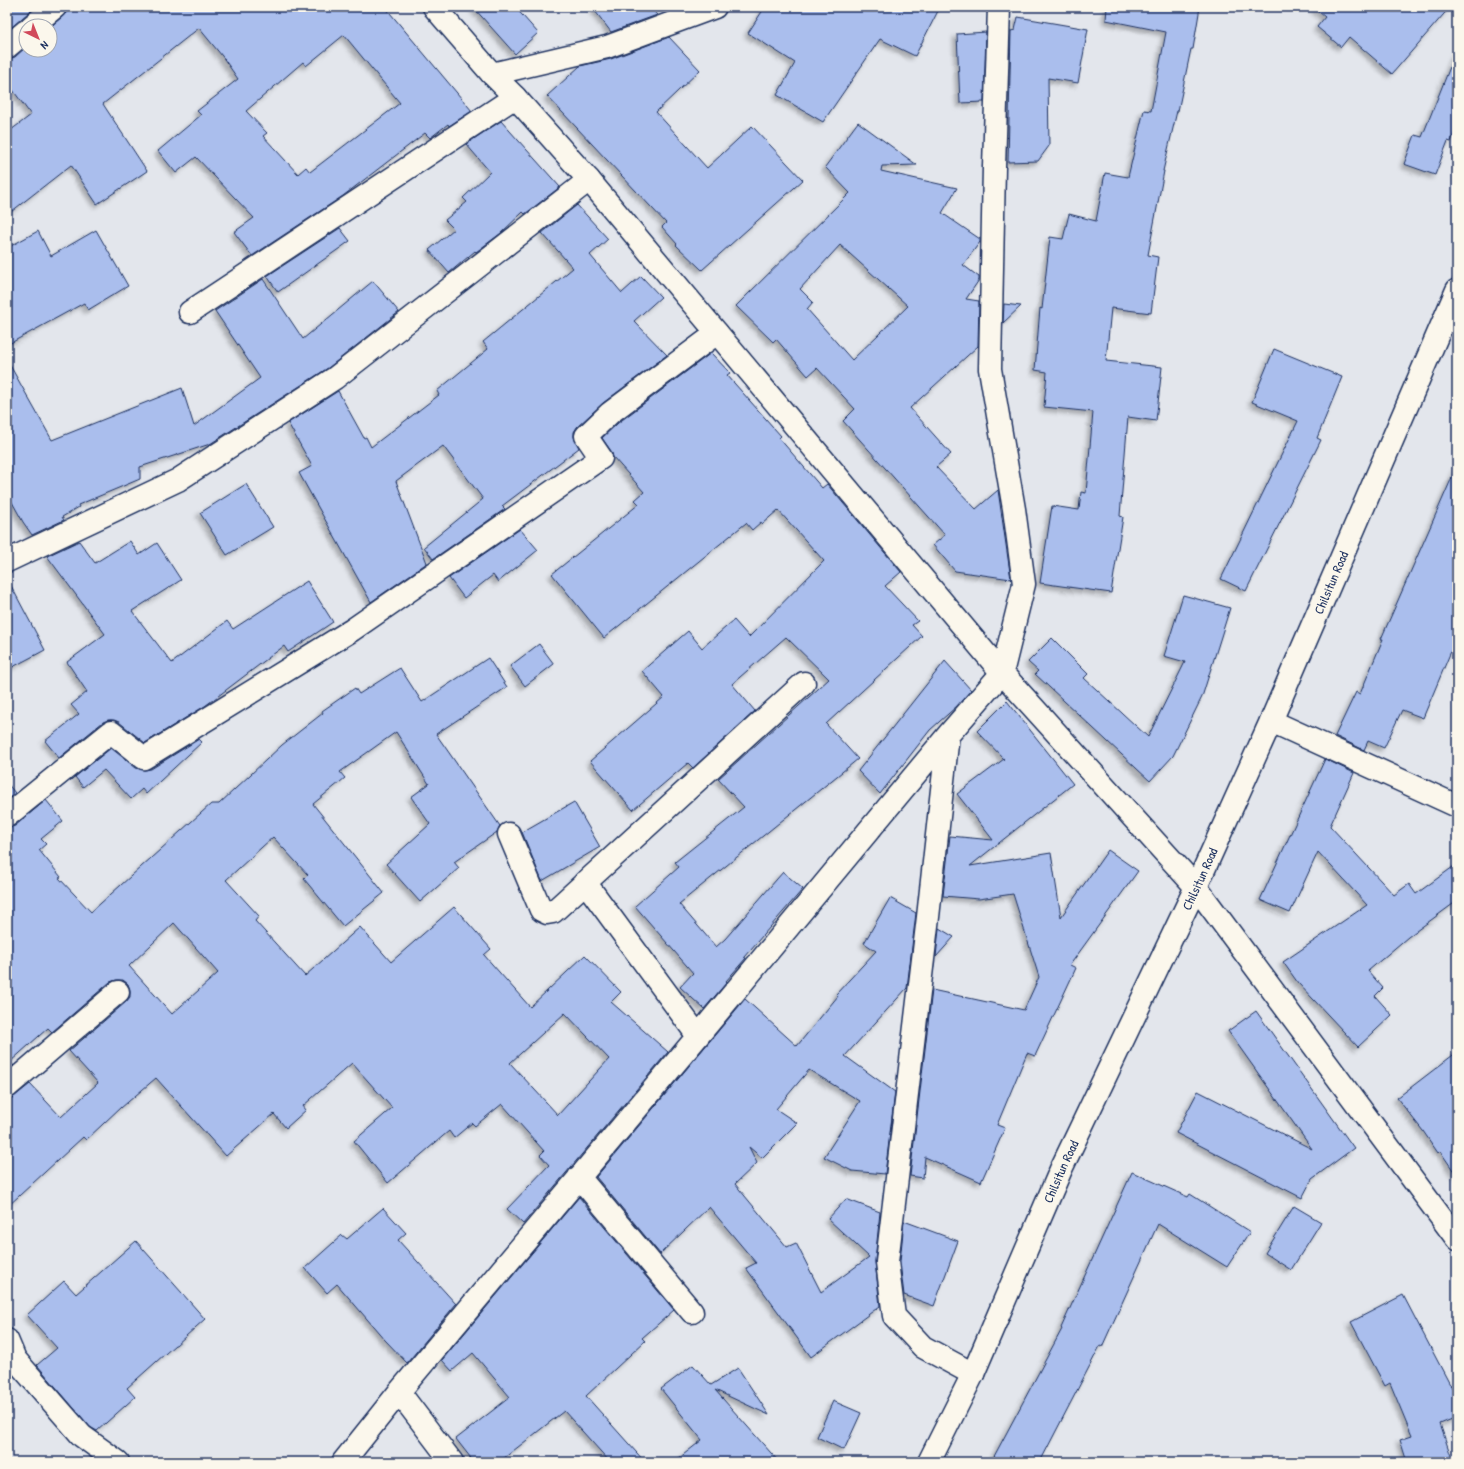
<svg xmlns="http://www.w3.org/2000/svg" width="1464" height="1469" viewBox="0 0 1464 1469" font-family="'Patrick Hand',sans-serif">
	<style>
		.building { fill: #aabeed; stroke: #1b2f5e; fill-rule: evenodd; filter: url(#shadow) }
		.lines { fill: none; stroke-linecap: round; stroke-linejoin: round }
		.minor-casing { stroke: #1b2f5e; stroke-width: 25 }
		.major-casing { stroke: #1b2f5e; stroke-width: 25 }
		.minor { stroke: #fbf7ec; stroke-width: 22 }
		.major { stroke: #fbf7ec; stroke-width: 22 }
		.labels { text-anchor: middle; stroke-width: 4; stroke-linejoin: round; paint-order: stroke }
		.street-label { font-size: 13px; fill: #1b2f5e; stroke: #fbf7ec }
	</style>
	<defs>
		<filter id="shadow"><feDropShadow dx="-3.5" dy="3.5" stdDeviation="2" flood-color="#0004"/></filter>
	</defs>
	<rect width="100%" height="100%" fill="#e3e6ec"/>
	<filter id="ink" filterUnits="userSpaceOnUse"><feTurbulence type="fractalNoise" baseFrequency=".025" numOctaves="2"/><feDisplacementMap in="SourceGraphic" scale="8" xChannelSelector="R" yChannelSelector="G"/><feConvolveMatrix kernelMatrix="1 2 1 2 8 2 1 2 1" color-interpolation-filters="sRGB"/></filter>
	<g filter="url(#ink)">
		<!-- building -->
		<path class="building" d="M 7,7 L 35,7 L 7,31 Z
			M 67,7 L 385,7 L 472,111 L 449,126 L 448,124 L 430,138 L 425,133 L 343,196 L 252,256 L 234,232 L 254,218 L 196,157 L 176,173 L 158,151 L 201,115 L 197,111 L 238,79 L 222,56 L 199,28 L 103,104 L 147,171 L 97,204 L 71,165 L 7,215 L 7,133 L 31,115 L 7,82 L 7,59 L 15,57 L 26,47 L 26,50 L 50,50 L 50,27 L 63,16 L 67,12 ZM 344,35 L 400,103 L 310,172 L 306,167 L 298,174 L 263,136 L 267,133 L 246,111 L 303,62 L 306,66 Z
			M 473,7 L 515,7 L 538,33 L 515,54 Z
			M 592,7 L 650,7 L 657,15 L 611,32 Z
			M 765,7 L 940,7 L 915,56 L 880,39 L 823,122 L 777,95 L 795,63 L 748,33 Z
			M 1107,7 L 1200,7 L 1193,49 L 1191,49 L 1178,111 L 1177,111 L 1163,171 L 1164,171 L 1148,255 L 1158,257 L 1151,313 L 1111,308 L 1106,361 L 1162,367 L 1156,421 L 1128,417 L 1120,516 L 1123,517 L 1111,593 L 1040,583 L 1052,506 L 1079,510 L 1081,492 L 1086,493 L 1093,412 L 1044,407 L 1047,372 L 1035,370 L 1040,308 L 1042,309 L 1050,237 L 1063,239 L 1069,214 L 1096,221 L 1105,173 L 1128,177 L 1144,110 L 1151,111 L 1166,32 L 1106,20 Z
			M 1313,7 L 1450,7 L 1392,74 L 1349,37 L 1341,47 L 1317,27 L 1325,17 Z
			M 1018,17 L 1088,29 L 1078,83 L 1048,78 L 1049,146 L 1038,161 L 1008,162 L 1011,31 L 1015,30 Z
			M 986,32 L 984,102 L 960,103 L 957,34 Z
			M 669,37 L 700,70 L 656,112 L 707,168 L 752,126 L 803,180 L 702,270 L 676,245 L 677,244 L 662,227 L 666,223 L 547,96 L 580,66 L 611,59 Z
			M 1456,52 L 1457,52 L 1457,126 L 1451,142 L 1448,141 L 1435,175 L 1404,164 L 1415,135 L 1422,137 Z
			M 501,121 L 560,187 L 525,214 L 523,212 L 500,234 L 476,252 L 475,251 L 449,273 L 429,250 L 454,229 L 445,220 L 467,202 L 463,198 L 490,172 L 466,144 Z
			M 858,122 L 917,165 L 882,166 L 881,171 L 957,188 L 942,213 L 980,239 L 980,242 L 963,265 L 979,277 L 979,280 L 966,299 L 979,301 L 978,346 L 910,408 L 951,454 L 936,467 L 976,509 L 998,490 L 1011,579 L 955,571 L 933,545 L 945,535 L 843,421 L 855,409 L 817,368 L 808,376 L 776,339 L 773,342 L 736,306 L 850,193 L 825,167 ZM 840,245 L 908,306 L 852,360 L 807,309 L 813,302 L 800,289 Z
			M 577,205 L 608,239 L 590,255 L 622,293 L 641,276 L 661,297 L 634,321 L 667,355 L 603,403 L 577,427 L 574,432 L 574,437 L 579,448 L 502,506 L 505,509 L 433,559 L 424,547 L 483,499 L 443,446 L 396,481 L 427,563 L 371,602 L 299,473 L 312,466 L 288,423 L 338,391 L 364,438 L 366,437 L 371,447 L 439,395 L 437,391 L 488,349 L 483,342 L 573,268 L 542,233 Z
			M 340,228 L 350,241 L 278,292 L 267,276 Z
			M 96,230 L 128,286 L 88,310 L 84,303 L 7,345 L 7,248 L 38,231 L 51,256 Z
			M 263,279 L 303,339 L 373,281 L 399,312 L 328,368 L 210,444 L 140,467 L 140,479 L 78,505 L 79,507 L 62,517 L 64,520 L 32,535 L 23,522 L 7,493 L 7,360 L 52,440 L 182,388 L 194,426 L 260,378 L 215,311 Z
			M 1004,304 L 1021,306 L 1003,323 Z
			M 1274,349 L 1342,377 L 1317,438 L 1321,440 L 1246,591 L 1221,579 L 1298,421 L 1252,402 Z
			M 711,353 L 730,373 L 727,375 L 781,436 L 779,438 L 822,488 L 827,484 L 901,572 L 885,586 L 918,621 L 912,625 L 922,636 L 826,724 L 858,759 L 679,904 L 716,947 L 725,939 L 783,872 L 803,889 L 744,957 L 746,958 L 726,981 L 727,982 L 704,1009 L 680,987 L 693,973 L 635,906 L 679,867 L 675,862 L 744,807 L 718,779 L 829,679 L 786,637 L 732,684 L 755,711 L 693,768 L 688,763 L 633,810 L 590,761 L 664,697 L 642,671 L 688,631 L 702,648 L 734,620 L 749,637 L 824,561 L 778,510 L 762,524 L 761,522 L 752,530 L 746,523 L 604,638 L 552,574 L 639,504 L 635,500 L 644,492 L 613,457 L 611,451 L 602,438 L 618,423 Z
			M 1457,466 L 1457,637 L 1423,718 L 1402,710 L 1384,748 L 1368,741 L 1364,750 L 1335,736 L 1356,692 L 1360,694 L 1383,639 L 1381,639 Z
			M 246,484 L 273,527 L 227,555 L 200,513 Z
			M 520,529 L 538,550 L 498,582 L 493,575 L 464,598 L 449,578 Z
			M 79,541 L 95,563 L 130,541 L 139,555 L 157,543 L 181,580 L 132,611 L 172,663 L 227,621 L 233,629 L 307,581 L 333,622 L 288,652 L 284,646 L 205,706 L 145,743 L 119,722 L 114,720 L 108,720 L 103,722 L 59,758 L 45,741 L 79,714 L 71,705 L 87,692 L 67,662 L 105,634 L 47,556 Z
			M 7,578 L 45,650 L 7,670 Z
			M 1183,595 L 1230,608 L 1202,697 L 1173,756 L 1150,781 L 1035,674 L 1038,671 L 1028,662 L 1052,638 L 1088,674 L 1084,678 L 1148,737 L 1185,662 L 1164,656 Z
			M 539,644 L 554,664 L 525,686 L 510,666 Z
			M 488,658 L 507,687 L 436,734 L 500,826 L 497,832 L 454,862 L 459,868 L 420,902 L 386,864 L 430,824 L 411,797 L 429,784 L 396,732 L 340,772 L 345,778 L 313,804 L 384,893 L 343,926 L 304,879 L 308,875 L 273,837 L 226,880 L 259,916 L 255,921 L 305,976 L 360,927 L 391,962 L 454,907 L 491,949 L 484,955 L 530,1007 L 585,955 L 621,992 L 611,1002 L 668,1052 L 523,1224 L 507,1209 L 549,1165 L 540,1155 L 544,1151 L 502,1104 L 475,1126 L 472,1123 L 454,1138 L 449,1131 L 388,1183 L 354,1141 L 392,1108 L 352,1063 L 303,1106 L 306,1110 L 286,1128 L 274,1114 L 226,1156 L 156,1078 L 121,1108 L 121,1107 L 86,1140 L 83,1137 L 7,1207 L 7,1099 L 15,1096 L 30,1084 L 61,1117 L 98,1083 L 69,1051 L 126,1002 L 130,997 L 130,990 L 128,984 L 123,980 L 116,980 L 110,982 L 52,1032 L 48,1028 L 10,1062 L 13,1065 L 7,1071 L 7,828 L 15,826 L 46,800 L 63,821 L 41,839 L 46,844 L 39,850 L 61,877 L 59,878 L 91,912 L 211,804 L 219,804 L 282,745 L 323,713 L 322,711 L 355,688 L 359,694 L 400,668 L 422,702 ZM 174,923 L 218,973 L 172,1014 L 129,966 ZM 565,1013 L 609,1059 L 558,1115 L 510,1063 Z
			M 945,661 L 971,690 L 957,706 L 930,730 L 880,794 L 858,771 Z
			M 1007,701 L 1073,784 L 970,866 L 1051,853 L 1061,917 L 1108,850 L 1138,871 L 1070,965 L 1076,968 L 1035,1056 L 1027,1053 L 997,1125 L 1005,1128 L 981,1182 L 925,1157 L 923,1178 L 910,1176 L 932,990 L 1024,1010 L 1039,977 L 1013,894 L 979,899 L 943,896 L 950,836 L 993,840 L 957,794 L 1004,759 L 977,731 Z
			M 199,739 L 202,742 L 146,794 L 142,789 L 131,799 L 104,770 L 83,787 L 75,777 L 111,748 L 136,768 L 144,770 L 151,769 Z
			M 1325,759 L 1354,773 L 1330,826 L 1394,895 L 1409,884 L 1416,894 L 1457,864 L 1457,901 L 1408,937 L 1368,971 L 1383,988 L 1375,996 L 1392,1015 L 1358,1047 L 1298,983 L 1283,962 L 1367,905 L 1318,852 L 1290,913 L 1260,900 Z
			M 7,783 L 15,793 L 7,800 Z
			M 574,802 L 600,847 L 542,881 L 522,832 Z
			M 890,898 L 916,913 L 907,988 L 845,1056 L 895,1092 L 885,1174 L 852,1171 L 824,1157 L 860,1101 L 809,1070 L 776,1109 L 797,1123 L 762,1158 L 749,1147 L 757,1163 L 735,1184 L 787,1247 L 796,1243 L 821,1292 L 869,1257 L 828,1219 L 846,1199 L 880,1212 L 875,1261 L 880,1306 L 811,1357 L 746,1268 L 756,1263 L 709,1207 L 660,1254 L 596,1177 L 745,999 L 797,1046 L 838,996 L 836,994 L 876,951 L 864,943 Z
			M 939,928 L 954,937 L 936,957 Z
			M 1256,1011 L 1354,1148 L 1312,1179 L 1302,1198 L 1176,1133 L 1198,1091 L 1312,1149 L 1228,1031 Z
			M 1457,1052 L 1457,1176 L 1440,1151 L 1438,1153 L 1423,1131 L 1397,1098 Z
			M 1132,1172 L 1188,1197 L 1190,1194 L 1250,1232 L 1227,1267 L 1158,1224 L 1102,1347 L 1100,1346 L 1040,1462 L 991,1462 L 1062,1329 L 1061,1328 Z
			M 579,1197 L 674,1310 L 642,1338 L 645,1341 L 586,1396 L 645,1462 L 610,1462 L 564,1411 L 499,1462 L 474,1462 L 456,1439 L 510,1397 L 473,1353 L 452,1371 L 442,1360 Z
			M 1294,1206 L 1321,1222 L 1291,1270 L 1265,1253 Z
			M 383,1208 L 406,1233 L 398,1240 L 456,1304 L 407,1363 L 385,1340 L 337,1284 L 327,1293 L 305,1268 L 342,1235 L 347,1239 Z
			M 904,1221 L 958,1241 L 934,1306 L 904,1295 L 900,1262 Z
			M 136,1241 L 205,1319 L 176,1345 L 175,1345 L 127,1388 L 135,1397 L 97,1431 L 90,1427 L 37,1365 L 57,1348 L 27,1315 L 64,1281 L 76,1294 Z
			M 1403,1295 L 1457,1398 L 1457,1417 L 1440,1424 L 1453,1462 L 1407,1462 L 1400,1440 L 1412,1436 L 1390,1383 L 1385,1386 L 1351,1322 Z
			M 693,1365 L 711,1385 L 738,1368 L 769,1415 L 715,1390 L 779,1462 L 674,1462 L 702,1440 L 661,1389 Z
			M 833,1401 L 861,1413 L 844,1450 L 817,1437 Z"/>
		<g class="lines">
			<defs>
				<path id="minor" d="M 32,26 L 55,7
					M 7,47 L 26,31
					M 492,74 L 607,47 L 715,7
					M 190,312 L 515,97
					M 7,561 L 178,480 L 335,378 L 589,180
					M 1271,721 L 1457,806
					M 948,735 L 928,917 L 887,1262 L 894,1316 L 923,1347 L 973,1374
					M 7,816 L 111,732 L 144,758 L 352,630 L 601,458 L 586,436 L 610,413 L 717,333
					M 509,834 L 541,910 L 547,913 L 553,912 L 804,683
					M 585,882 L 698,1036
					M 7,1087 L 118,992
					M 579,1177 L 692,1312
					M 7,1340 L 15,1359 L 82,1436 L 118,1462
					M 399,1392 L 452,1462
					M 343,1462 L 399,1392 L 698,1036 L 948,735 L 1002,673 L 1024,584 L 1014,509 L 990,369 L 994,167 L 999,7"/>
				<g id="major">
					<path d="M 434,7 L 492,74 L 515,97 L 589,180 L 1002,673 L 1196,887 L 1457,1239"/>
					<path id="s1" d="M 929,1462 L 973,1374 L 1062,1167 L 1196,887 L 1271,721 L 1457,290"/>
				</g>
			</defs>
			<!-- minor casing -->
			<use href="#minor" class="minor-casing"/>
			<!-- major casing -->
			<use href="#major" class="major-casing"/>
			<!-- minor -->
			<use href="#minor" class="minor"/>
			<!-- major -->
			<use href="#major" class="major"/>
		</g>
	</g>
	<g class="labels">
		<!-- street labels -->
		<g class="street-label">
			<text dy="5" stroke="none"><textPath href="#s1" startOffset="967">Chilsitun Road</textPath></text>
			<text dy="5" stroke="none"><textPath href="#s1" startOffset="643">Chilsitun Road</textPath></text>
			<text dy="5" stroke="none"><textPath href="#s1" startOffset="319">Chilsitun Road</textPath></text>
		</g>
	</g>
	<!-- margin -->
	<rect width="1464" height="1469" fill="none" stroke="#fbf7ec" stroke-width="24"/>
	<rect x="12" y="12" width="1440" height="1445" fill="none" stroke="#1b2f5e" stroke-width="1.5" filter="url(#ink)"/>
	<!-- north arrow -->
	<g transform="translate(38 38) rotate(137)"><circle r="19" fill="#fbf7ec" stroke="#a1a7b3"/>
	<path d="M0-3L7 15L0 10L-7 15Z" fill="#d1495b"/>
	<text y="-6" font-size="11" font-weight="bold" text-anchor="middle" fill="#1b2f5e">N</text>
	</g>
</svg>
